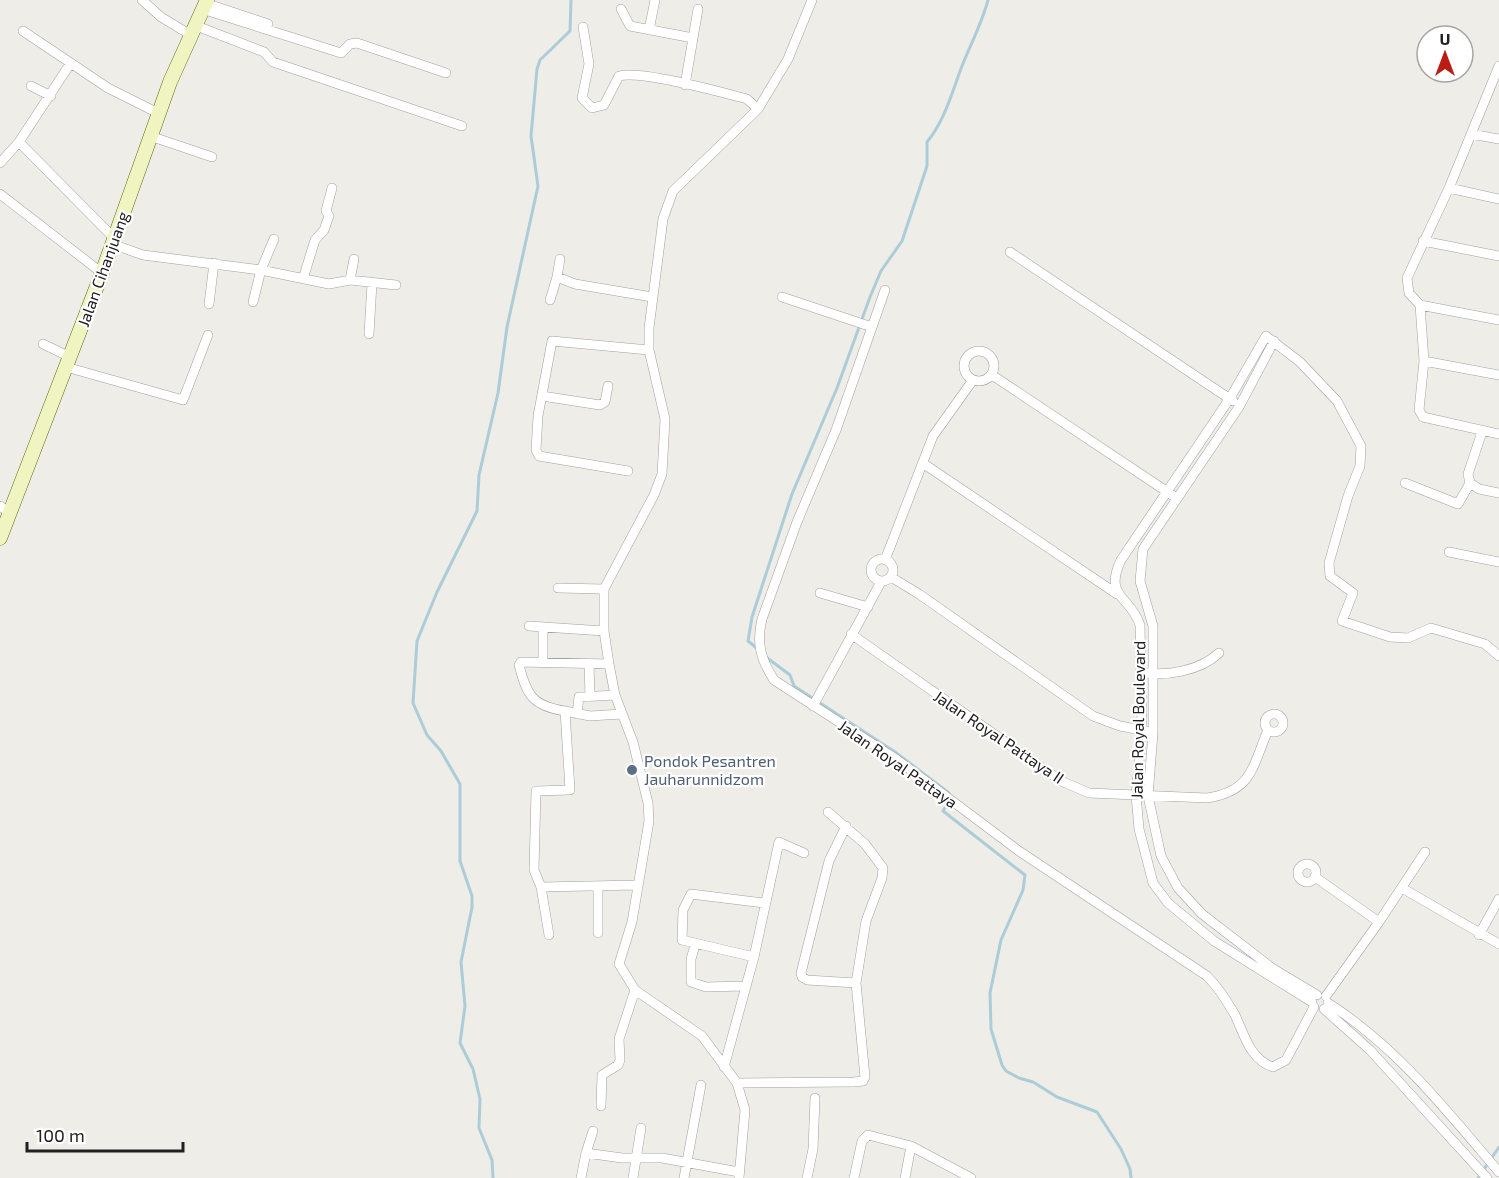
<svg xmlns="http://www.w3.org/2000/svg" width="1499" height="1178" viewBox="0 0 1499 1178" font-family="'Exo 2',sans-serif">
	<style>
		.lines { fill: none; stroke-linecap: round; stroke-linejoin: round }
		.stream { stroke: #acccd8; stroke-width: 3 }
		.minor-casing { stroke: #a1a1a1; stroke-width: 10 }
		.secondary-casing { stroke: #5f6d10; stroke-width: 15 }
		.minor { stroke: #fff; stroke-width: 9 }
		.secondary { stroke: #eff4c0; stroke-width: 14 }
		.service-dot { fill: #5c6f8a; stroke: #fff; stroke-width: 2 }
		.labels { text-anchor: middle; stroke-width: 4.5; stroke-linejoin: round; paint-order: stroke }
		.street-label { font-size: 16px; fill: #202020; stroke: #fff }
		.service-label { font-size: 16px; fill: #4e5e75; stroke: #fff; text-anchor: start }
	</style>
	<rect width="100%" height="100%" fill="#efede7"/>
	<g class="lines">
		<!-- stream -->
		<path class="stream" d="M 759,650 L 748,641 L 752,617 L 792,494 L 837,388 L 870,297 L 881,271 L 902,241 L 927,166 L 927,142 C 945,120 952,92 962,66 C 971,43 982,23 988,0
			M 766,657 L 790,675 L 794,686 L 895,752 L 949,793
			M 949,801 L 943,811 L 1025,875 L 1023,890 L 1001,940 L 990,993 L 991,1029 L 1002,1065 L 1006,1071 L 1019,1078 L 1033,1082 L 1057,1097 L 1097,1112 L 1121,1149 L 1130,1169 L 1131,1178
			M 493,1178 L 492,1160 L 479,1128 L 480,1099 L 473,1069 L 460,1043 L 465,1006 L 461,962 L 472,907 L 472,896 L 460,861 L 460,784 L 441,751 L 427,735 L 413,703 L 417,641 L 437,592 L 477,511 L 479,475 L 498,393 L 507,327 L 538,186 L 531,136 L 537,69 L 540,60 L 570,31 L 571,0
			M 1478,1178 L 1499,1147"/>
		<defs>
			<path id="minor" d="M 142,0 L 161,17 L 189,34
				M 205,3 L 268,24
				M 202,9 L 341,53 L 350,44 L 357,43 L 446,73
				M 621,9 L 630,26 L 693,38
				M 194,25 L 264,52 L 273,62 L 462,126
				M 583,27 L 589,64 L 582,98 L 592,108 L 604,105 L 619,76 C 642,70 720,92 747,99 L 758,109
				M 649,30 L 655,0
				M 23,31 L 108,88 L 158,113
				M 1499,66 L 1449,188 L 1407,278 L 1409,293 L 1420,305 L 1424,361 L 1499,375
				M 685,85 L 698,9
				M 31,86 L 51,96
				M 1471,134 L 1499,139
				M 150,136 L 212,157
				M 19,142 L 114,238
				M 0,163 L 19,142 L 70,64
				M 1449,188 L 1499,199
				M 0,194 L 102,273
				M 1423,241 L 1499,256
				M 112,244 L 143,255 L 261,270 L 329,284 L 350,280 L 354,259
				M 1010,252 L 1233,401
				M 557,277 L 560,259
				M 303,279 L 315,240 L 324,230 L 329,216 L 326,211 L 332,188
				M 350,280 L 396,285
				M 885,290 L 836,430 L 797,522 L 762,619 C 756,643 761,660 774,680 L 896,759 L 1019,851 L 1207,976 C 1219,988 1227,1001 1235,1015 C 1244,1034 1250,1060 1273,1067 L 1286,1060 L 1314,1007
				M 782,297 L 872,327
				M 550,300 L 557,277 L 575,284 L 652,297
				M 253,302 L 261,270 L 274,239
				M 209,304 L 214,263
				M 1420,305 L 1499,320
				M 369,334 L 372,283
				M 1274,341 L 1239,407 L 1143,549 L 1140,581 L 1153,626 L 1153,733 L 1148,796 L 1161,856 L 1178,888 L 1202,914 L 1272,968 L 1317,995
				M 43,344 L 70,357
				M964 366a15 15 0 1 1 30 0a15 15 0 1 1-30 0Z
				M 1424,361 L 1419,410 L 1423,417 L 1499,434
				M 66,367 L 183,400 L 208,335
				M 992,375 L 1172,495
				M 542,396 L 600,405 L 605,402 L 608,386
				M 1482,432 L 1468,474 L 1470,483 L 1479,489 L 1499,493
				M 924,464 L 1117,594
				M 628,471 L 539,456 L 536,450 L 538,416 L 552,341 L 649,350
				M 1405,483 L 1458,504 L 1470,483
				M 0,506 L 10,513
				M 1449,552 L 1499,562
				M871 570a11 11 0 1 1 22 0a11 11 0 1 1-22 0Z
				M 885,560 L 933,436 L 973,380
				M 891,577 L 919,594 L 1093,716 L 1120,726 L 1146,731
				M 558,588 L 604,589
				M 820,593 L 868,607
				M 529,626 L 604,631
				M 851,634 L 1061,781 L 1089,793 L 1207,798 C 1252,791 1252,768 1268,730
				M 543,662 L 543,627
				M 589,664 L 590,697
				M 1140,672 C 1165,677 1200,671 1219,653
				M 813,706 L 881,582
				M 565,711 L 590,716 L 622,714
				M1265 723a9 9 0 1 1 18 0a9 9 0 1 1-18 0Z
				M 577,714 L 579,697 L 615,695
				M 846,826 L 829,861 L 801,973 L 802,977 L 807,980 L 856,983
				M1298 873a9 9 0 1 1 18 0a9 9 0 1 1-18 0Z
				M 1315,877 L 1379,922 L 1326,996
				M 598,886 L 598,933
				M 541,887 L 637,885
				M 1402,888 L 1499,944
				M 1379,922 L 1425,852
				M 549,935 L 541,887 L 534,870 L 536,791 L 570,790 L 565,711 C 533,706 527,696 519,665 L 521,662 L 609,664
				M 1479,935 L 1499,899
				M 695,945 L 691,959 L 691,982 L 706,987 L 744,986
				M 754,957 L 682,940 L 683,910 L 691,894 L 764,903
				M 1312,1002 L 1214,941 L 1168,903 L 1153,883 L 1139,829 L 1136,795 L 1142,730 L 1140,625 C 1131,596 1103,598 1121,560 L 1230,398 L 1266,336 L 1300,362 L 1337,401 L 1361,446 L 1360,466 L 1348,496 L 1329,563 L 1330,576 L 1353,593 L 1342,621 L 1390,637 L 1408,638 L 1431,628 L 1485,644 L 1499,656
				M 1328,1003 C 1397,1047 1447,1111 1499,1172
				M 1324,1009 L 1370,1050 L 1487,1178
				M 724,1067 L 754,957 L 779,842 L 804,853
				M 737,1083 L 854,1082 L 863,1081 L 865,1077 L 856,983 L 866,921 L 882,878 L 883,868 L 865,844 L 828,812
				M 601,1106 L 602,1075 L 618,1065 L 620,1060 L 619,1039 L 635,990
				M 586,1153 L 593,1131
				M 581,1178 L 586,1153 L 622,1158 L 662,1158 L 739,1172
				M 633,1178 L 641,1128
				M 684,1178 L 701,1085
				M 739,1178 L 745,1110 L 737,1083 L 702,1036 L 635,990 L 619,964 L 632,922 L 649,821 L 648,803 L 633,742 L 615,695 L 609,664 L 604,631 L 604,589 L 654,495 L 662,474 L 665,419 L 649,350 L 649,328 L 663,219 L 673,191 L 758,109 L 788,59 L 812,0
				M 807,1178 L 813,1149 L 815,1098
				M 854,1178 L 862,1141 L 868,1135 L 911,1146 L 971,1178
				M 905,1178 L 911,1146"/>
			<path id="secondary" d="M 0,538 L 102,273 L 170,82 L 207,0"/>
		</defs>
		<!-- minor casing -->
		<use href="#minor" class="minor-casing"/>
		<!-- secondary casing -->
		<use href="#secondary" class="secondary-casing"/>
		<!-- minor -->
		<use href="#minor" class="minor"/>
		<!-- secondary -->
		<use href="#secondary" class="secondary"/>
	</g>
	<!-- markers -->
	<circle class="service-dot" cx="632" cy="770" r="6"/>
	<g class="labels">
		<!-- street labels -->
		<g class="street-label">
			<text transform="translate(103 269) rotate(-70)" y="6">Jalan Cihanjuang</text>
			<text transform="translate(1138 720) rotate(-89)" y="6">Jalan Royal Boulevard</text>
			<text transform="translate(999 737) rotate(34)" y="6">Jalan Royal Pattaya II</text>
			<text transform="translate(898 764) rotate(35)" y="6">Jalan Royal Pattaya</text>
		</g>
		<!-- service labels -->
		<g class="service-label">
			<text x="644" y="767">Pondok Pesantren<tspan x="644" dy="18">Jauharunnidzom</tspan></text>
		</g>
	</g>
	<!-- north arrow -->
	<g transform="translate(1445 54)"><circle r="28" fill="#ffffff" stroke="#a6a6a6" stroke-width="1.5"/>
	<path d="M0-4.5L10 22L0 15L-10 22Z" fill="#bb1c14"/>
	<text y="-9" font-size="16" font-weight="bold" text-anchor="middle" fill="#202020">U</text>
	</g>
	<!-- scale -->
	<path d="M27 1142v9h156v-9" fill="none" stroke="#202020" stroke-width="3"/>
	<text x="36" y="1142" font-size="18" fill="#202020" stroke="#ffffff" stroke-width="4.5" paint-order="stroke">100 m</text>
</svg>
